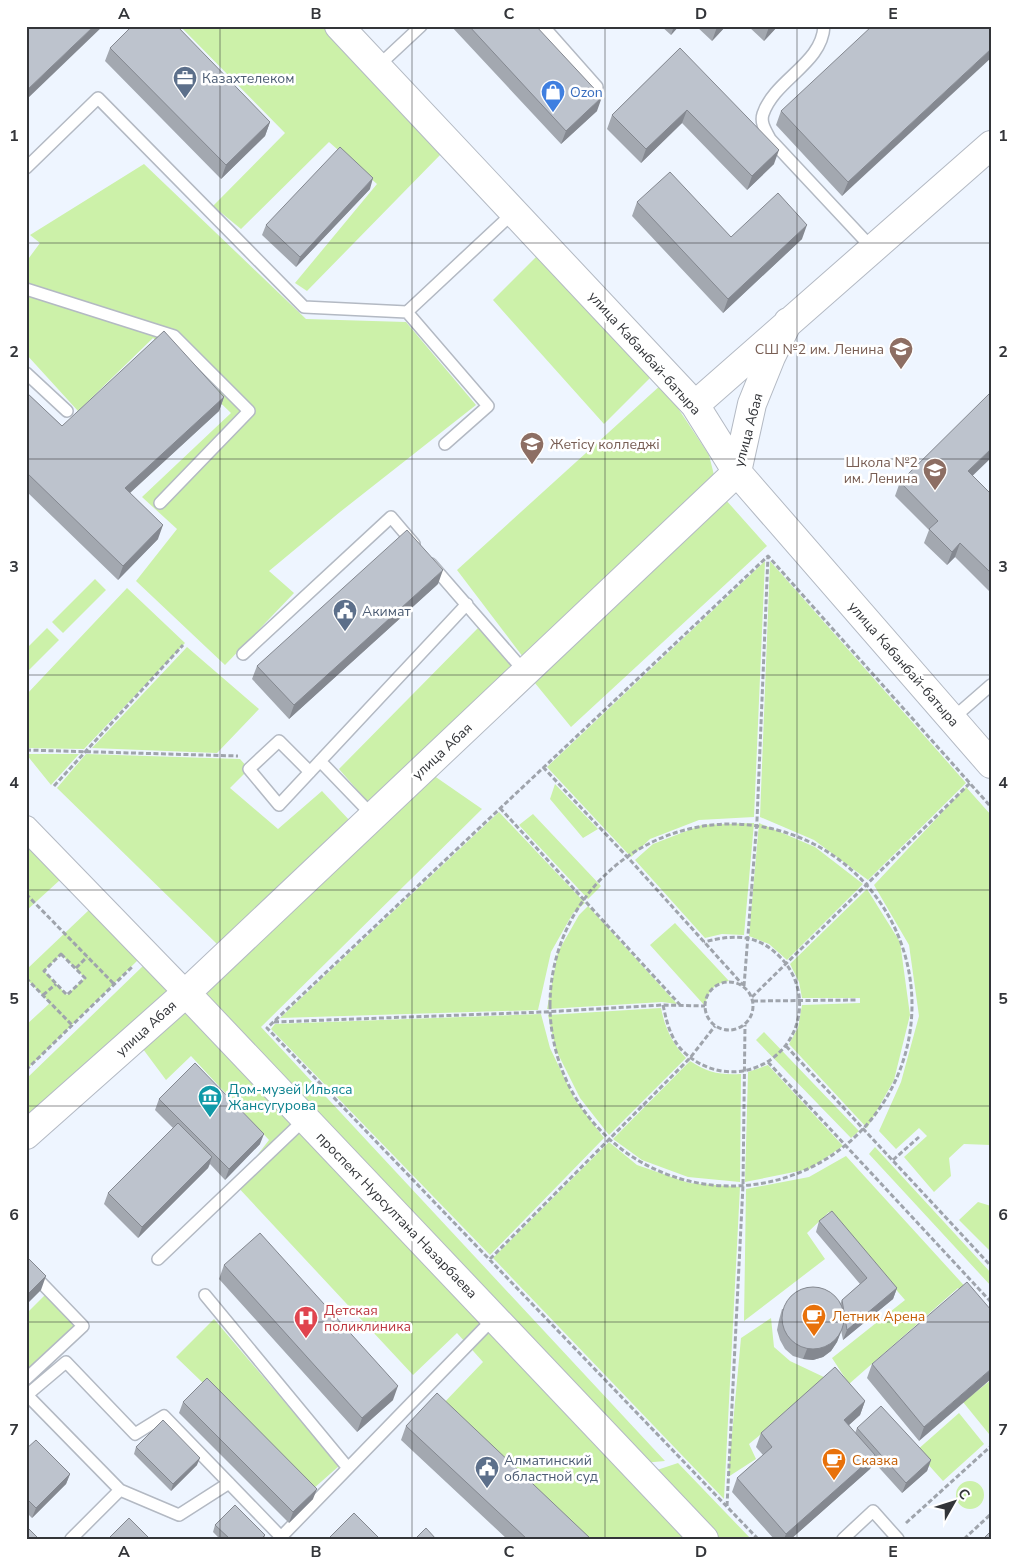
<svg xmlns="http://www.w3.org/2000/svg" width="1017" height="1565" viewBox="0 0 1017 1565" font-family="'Nunito Sans',sans-serif">
	<style>
		.green { fill: #ccf1a9; fill-rule: evenodd }
		.lines { fill: none; stroke-linecap: round; stroke-linejoin: round }
		.lane-casing { stroke: #b3b9c3; stroke-width: 14 }
		.street-casing { stroke: #b3b9c3; stroke-width: 26 }
		.secondary-casing { stroke: #b3b9c3; stroke-width: 30 }
		.path { stroke: #9fa4ac; stroke-width: 3; stroke-dasharray: 5 2.5; stroke-linecap: butt }
		.lane { stroke: #fff; stroke-width: 11 }
		.street { stroke: #fff; stroke-width: 24 }
		.secondary { stroke: #fff; stroke-width: 28 }
		.wall { fill: #a3a8b0 }
		.shaded-wall { fill: #848890 }
		.building { fill: #bdc3cd; stroke: #848890 }
		.grid { fill: none; stroke: #333539; stroke-width: 1; stroke-opacity: 0.55 }
		.labels { text-anchor: middle; stroke-width: 5; stroke-linejoin: round; paint-order: stroke }
		.service-label { font-size: 14px; fill: #4e5e75; stroke: #fff; text-anchor: start }
		.shop-label { font-size: 14px; fill: #366cbe; stroke: #fff; text-anchor: start }
		.education-label { font-size: 14px; fill: #785e54; stroke: #fff; text-anchor: end }
		.street-label { font-size: 14px; fill: #333539; stroke: #fff }
		.culture-label { font-size: 14px; fill: #0d838f; stroke: #fff; text-anchor: start }
		.health-label { font-size: 14px; fill: #be3a42; stroke: #fff; text-anchor: start }
		.food-label { font-size: 14px; fill: #c56008; stroke: #fff; text-anchor: start }
		.neatline { fill: none; stroke: #333539; stroke-width: 2 }
		.grid-label { font-size: 16px; text-anchor: middle; font-weight: bold; fill: #333539 }
	</style>
	<rect width="100%" height="100%" fill="#eef5ff"/>
	<!-- green -->
	<path class="green" d="M 180,26 L 324,26 L 443,152 L 307,291 L 295,283 L 377,184 L 329,142 L 241,229 L 213,206 L 285,133 Z
		M 144,164 L 306,319 L 406,322 L 476,405 L 340,512 L 269,571 L 294,593 L 225,665 L 136,581 L 177,529 L 142,497 L 231,413 L 153,338 L 78,411 L 26,354 L 26,262 L 40,243 L 30,235 Z
		M 538,255 L 653,375 L 604,424 L 493,300 Z
		M 662,384 L 709,455 L 715,479 L 523,657 L 457,570 Z
		M 725,499 L 767,546 L 571,727 L 530,677 Z
		M 765,561 L 754,817 L 699,820 L 650,839 L 631,857 L 547,767 Z
		M 770,561 L 966,783 L 868,880 L 814,840 L 760,817 Z
		M 95,579 L 106,590 L 63,633 L 52,622 Z
		M 127,588 L 185,643 L 84,749 L 26,748 L 26,695 Z
		M 47,628 L 59,640 L 26,673 L 26,649 Z
		M 478,628 L 518,670 L 372,807 L 339,769 Z
		M 187,647 L 259,709 L 217,753 L 92,748 Z
		M 26,754 L 79,754 L 51,785 Z
		M 86,754 L 240,759 L 249,769 L 230,788 L 278,829 L 322,791 L 351,822 L 217,944 L 57,788 Z
		M 430,773 L 482,809 L 261,1027 L 665,1461 L 643,1463 L 200,990 Z
		M 555,784 L 598,829 L 583,838 L 550,799 Z
		M 966,787 L 991,815 L 991,1145 L 964,1144 L 949,1158 L 951,1176 L 934,1192 L 904,1157 L 927,1136 L 919,1128 L 896,1149 L 879,1131 L 901,1082 L 919,1016 L 909,945 L 874,885 Z
		M 499,812 L 585,903 L 573,913 L 551,952 L 538,1010 L 280,1018 Z
		M 533,814 L 601,886 L 588,899 L 519,825 Z
		M 754,823 L 744,935 L 722,934 L 705,938 L 635,860 L 653,844 L 702,825 Z
		M 759,823 L 815,847 L 863,884 L 787,960 L 769,944 L 749,936 Z
		M 26,841 L 61,879 L 26,911 Z
		M 867,889 L 900,942 L 910,1015 L 894,1080 L 867,1128 L 789,1044 L 798,1028 L 802,1005 L 860,1003 L 860,998 L 802,998 L 799,982 L 790,964 Z
		M 588,906 L 677,1004 L 662,1002 L 547,1009 L 558,952 L 579,915 Z
		M 89,910 L 138,960 L 26,1070 L 26,1025 L 50,1003 L 26,978 L 26,970 ZM 61,954 L 85,978 L 67,995 L 44,971 Z
		M 675,923 L 729,981 C 714,983 707,992 705,1006 L 650,945 Z
		M 143,966 L 174,994 L 26,1125 L 26,1079 Z
		M 661,1008 C 665,1028 672,1043 686,1058 L 609,1135 L 580,1098 L 556,1050 L 548,1015 Z
		M 183,1009 L 684,1539 L 587,1539 L 440,1407 L 483,1362 L 457,1333 L 413,1375 L 235,1184 L 269,1140 L 191,1056 L 166,1080 L 140,1045 Z
		M 541,1014 L 550,1048 L 575,1100 L 604,1138 L 490,1255 L 271,1029 L 275,1024 Z
		M 764,1032 L 859,1131 L 851,1138 L 756,1040 Z
		M 690,1061 C 709,1073 719,1075 741,1074 L 740,1182 L 688,1177 L 642,1160 L 613,1139 Z
		M 768,1065 L 843,1146 L 809,1169 L 745,1182 L 748,1072 Z
		M 609,1142 L 637,1165 L 689,1183 L 740,1187 L 724,1499 L 493,1258 Z
		M 875,1147 L 991,1273 L 991,1286 L 869,1154 Z
		M 846,1156 L 991,1315 L 991,1323 L 958,1288 L 849,1384 L 832,1358 L 905,1300 L 829,1212 L 807,1233 L 825,1259 L 744,1321 L 746,1189 L 809,1177 Z
		M 978,1202 L 991,1206 L 991,1252 L 959,1220 Z
		M 45,1295 L 75,1326 L 26,1371 L 26,1314 Z
		M 771,1318 L 774,1347 L 790,1361 L 828,1379 L 749,1444 L 756,1459 L 728,1477 L 741,1338 Z
		M 214,1319 L 339,1466 L 313,1489 L 176,1357 Z
		M 991,1380 L 991,1432 L 989,1434 L 963,1402 Z
		M 959,1413 L 984,1444 L 943,1481 L 916,1451 Z
		M 678,1463 L 751,1539 L 714,1539 L 651,1472 Z
		M956 1495a14 14 0 1 1 28 0a14 14 0 1 1-28 0Z"/>
	<g class="lines">
		<defs>
			<path id="lane" d="M 543,26 L 597,87
				M 824,26 C 822,64 775,79 763,114 C 760,123 766,131 770,139 L 872,248
				M 377,67 L 421,26
				M 26,168 L 98,98 L 304,307 L 407,312
				M 26,289 L 174,336 L 249,411 L 160,503
				M 26,373 L 67,411
				M 445,444 L 488,406 L 407,312 L 514,212
				M 431,564 L 525,672
				M 243,654 L 391,517 L 414,544
				M 952,719 L 991,685
				M 320,761 L 373,816
				M 310,772 L 279,741 L 249,769 L 279,805 L 467,604
				M 158,1259 L 305,1119
				M 26,1267 L 83,1326 L 26,1379
				M 205,1295 L 348,1468
				M 229,1483 L 179,1515 L 120,1490 L 27,1395 L 66,1362 L 135,1434 L 164,1416 L 283,1539
				M 281,1537 L 494,1318
				M 71,1539 L 120,1490
				M 843,1539 L 873,1511 L 898,1539"/>
			<path id="street" d="M 26,828 L 186,993"/>
			<path id="secondary" d="M 339,26 L 695,405 L 737,472 L 991,764
				M 695,405 L 991,145
				M 186,993 L 704,1539
				M 26,1135 L 186,993 L 737,472 L 752,404 L 771,357 L 788,322"/>
		</defs>
		<!-- lane casing -->
		<use href="#lane" class="lane-casing"/>
		<!-- street casing -->
		<use href="#street" class="street-casing"/>
		<!-- secondary casing -->
		<use href="#secondary" class="secondary-casing"/>
		<!-- path -->
		<path class="path" d="M 26,750 L 238,756
			M 543,767 L 631,861 L 743,985
			M 54,786 L 183,645
			M 500,808 L 682,1007
			M550 1005a181 181 0 1 1 362 0a181 181 0 1 1-362 0Z
			M 26,894 L 114,984
			M 61,954 L 85,978 L 67,995 L 44,971 Z
			M 76,968 L 87,957
			M 26,978 L 72,1025
			M705 1006a24 24 0 1 1 48 0a24 24 0 1 1-48 0Z
			M 744,986 L 757,820 L 768,556
			M 43,995 L 56,984
			M 752,997 L 970,783
			M 753,1001 L 857,1000
			M 663,1005 C 666,1018 668,1029 675,1041 C 680,1050 689,1057 697,1062 C 746,1091 806,1052 799,995 C 797,982 791,968 781,958 C 758,934 735,934 704,942
			M 274,1022 L 544,1012 L 663,1005 L 705,1006
			M 786,1046 L 991,1266
			M 768,1062 L 991,1302
			M 26,1070 L 132,967
			M 893,1160 L 919,1137
			M 490,1259 L 690,1058 L 715,1026
			M 727,1506 L 743,1185 L 745,1025
			M 906,1523 L 991,1446
			M 758,1539 L 267,1028 L 768,556 L 991,807
			M 964,1539 L 991,1514"/>
		<!-- lane -->
		<use href="#lane" class="lane"/>
		<!-- street -->
		<use href="#street" class="street"/>
		<!-- secondary -->
		<use href="#secondary" class="secondary"/>
	</g>
	<!-- wall -->
	<path class="wall" d="M 451,26 L 536,26 L 597,111 L 561,144 Z
		M 661,26 L 679,26 L 671,35 Z
		M 696,26 L 726,26 L 712,41 Z
		M 748,26 L 778,26 L 764,41 Z
		M 991,26 L 842,196 L 776,125 L 781,111 Z
		M 110,48 L 270,122 L 265,136 L 221,179 L 105,61 Z
		M 680,48 L 774,164 L 747,190 L 682,123 L 641,163 L 607,129 L 612,115 Z
		M 370,189 L 296,267 L 262,235 L 266,225 Z
		M 637,202 L 731,237 L 802,239 L 723,313 L 632,216 Z
		M 26,392 L 62,426 L 224,397 L 219,411 L 130,493 L 158,539 L 118,580 L 26,491 Z
		M 973,476 L 991,494 L 991,589 L 989,591 L 955,557 L 947,565 L 924,543 L 929,530 L 895,496 L 900,482 Z
		M 438,584 L 289,719 L 252,679 L 257,666 Z
		M 159,1099 L 260,1144 L 225,1180 L 210,1164 L 208,1168 L 138,1238 L 104,1204 L 108,1193 L 173,1128 L 155,1110 Z
		M 819,1221 L 897,1288 L 893,1299 L 843,1340 L 841,1330 L 837,1342 L 831,1351 L 823,1357 L 813,1360 L 803,1359 L 793,1356 L 785,1349 L 780,1340 L 777,1330 L 779,1320 L 782,1309 L 840,1304 L 842,1300 L 860,1284 L 816,1232 Z
		M 224,1265 L 393,1400 L 357,1432 L 219,1279 Z
		M 991,1310 L 919,1441 L 867,1378 L 872,1364 Z
		M 865,1401 L 860,1415 L 849,1425 L 855,1433 L 857,1428 L 931,1460 L 927,1471 L 902,1493 L 873,1461 L 870,1469 L 791,1539 L 774,1539 L 732,1492 L 737,1478 L 763,1455 L 756,1447 L 761,1433 Z
		M 183,1402 L 313,1499 L 289,1523 L 179,1413 Z
		M 406,1426 L 591,1539 L 507,1539 L 401,1440 Z
		M 136,1447 L 197,1465 L 171,1491 L 134,1454 Z
		M 26,1449 L 70,1474 L 66,1484 L 32,1518 L 26,1512 Z
		M 215,1525 L 265,1535 L 264,1539 L 220,1539 L 213,1532 Z"/>
	<!-- shaded-wall -->
	<path class="shaded-wall" d="M 94,26 L 103,26 L 26,100 L 26,91 Z
		M 674,26 L 679,26 L 671,35 Z
		M 718,26 L 726,26 L 712,41 L 717,27 Z
		M 770,26 L 778,26 L 764,41 L 769,27 Z
		M 991,49 L 991,58 L 842,196 L 848,182 Z
		M 602,97 L 597,111 L 561,144 L 566,131 Z
		M 687,110 L 682,123 L 641,163 L 646,149 Z
		M 270,122 L 265,136 L 221,179 L 226,165 Z
		M 779,150 L 774,164 L 747,190 L 752,176 Z
		M 373,178 L 370,189 L 296,267 L 300,257 Z
		M 807,225 L 802,239 L 723,313 L 728,299 Z
		M 224,397 L 219,411 L 120,502 L 125,488 Z
		M 991,449 L 991,458 L 963,485 L 968,471 Z
		M 163,525 L 158,539 L 118,580 L 123,566 Z
		M 960,543 L 955,557 L 947,565 L 952,552 Z
		M 443,570 L 438,584 L 289,719 L 294,705 Z
		M 264,1134 L 260,1144 L 225,1180 L 229,1169 Z
		M 212,1157 L 208,1168 L 138,1238 L 142,1227 Z
		M 46,1276 L 41,1290 L 26,1305 L 26,1296 Z
		M 897,1288 L 893,1299 L 843,1340 L 847,1330 Z
		M 841,1332 L 837,1342 L 831,1351 L 823,1357 L 813,1360 L 803,1359 L 807,1349 Z
		M 991,1369 L 991,1379 L 919,1441 L 924,1427 Z
		M 398,1386 L 393,1400 L 357,1432 L 362,1418 Z
		M 865,1401 L 860,1415 L 839,1434 L 844,1420 Z
		M 875,1455 L 870,1469 L 791,1539 L 784,1539 L 786,1534 Z
		M 200,1458 L 197,1465 L 171,1491 L 173,1484 Z
		M 931,1460 L 927,1471 L 902,1493 L 906,1483 Z
		M 70,1474 L 66,1484 L 32,1518 L 36,1508 Z
		M 317,1489 L 313,1499 L 289,1523 L 293,1512 Z"/>
	<!-- building -->
	<path class="building" d="M 30,26 L 94,26 L 26,91 L 26,30 Z
		M 132,26 L 177,26 L 270,122 L 226,165 L 110,48 Z
		M 469,26 L 536,26 L 602,97 L 566,131 Z
		M 872,26 L 991,26 L 991,49 L 848,182 L 781,111 Z
		M 680,48 L 779,150 L 752,176 L 687,110 L 646,149 L 612,115 Z
		M 340,147 L 373,178 L 300,257 L 266,225 Z
		M 670,172 L 731,237 L 778,193 L 807,225 L 728,299 L 637,202 Z
		M 164,331 L 224,397 L 125,488 L 163,525 L 123,566 L 26,472 L 26,392 L 62,426 Z
		M 991,392 L 991,449 L 968,471 L 991,494 L 991,573 L 960,543 L 952,552 L 929,529 L 938,521 L 900,482 Z
		M 407,530 L 443,570 L 294,705 L 257,666 Z
		M 195,1063 L 264,1134 L 229,1169 L 159,1099 Z
		M 178,1123 L 212,1157 L 142,1227 L 108,1193 Z
		M 832,1211 L 897,1288 L 847,1330 L 842,1300 L 867,1278 L 819,1221 Z
		M 260,1233 L 398,1386 L 362,1418 L 224,1265 Z
		M 26,1256 L 46,1276 L 26,1296 Z
		M 967,1282 L 991,1310 L 991,1369 L 924,1427 L 872,1364 Z
		M782 1318a31 31 0 1 1 62 0a31 31 0 1 1-62 0Z
		M 835,1367 L 865,1401 L 844,1420 L 875,1455 L 786,1534 L 737,1478 L 772,1447 L 761,1433 Z
		M 207,1378 L 317,1489 L 293,1512 L 183,1402 Z
		M 437,1393 L 591,1539 L 527,1539 L 406,1426 Z
		M 881,1406 L 931,1460 L 906,1483 L 857,1428 Z
		M 163,1420 L 200,1458 L 173,1484 L 136,1447 Z
		M 36,1440 L 70,1474 L 36,1508 L 26,1498 L 26,1449 Z
		M 235,1505 L 265,1535 L 261,1539 L 230,1539 L 215,1525 Z
		M 354,1513 L 380,1539 L 328,1539 Z
		M 129,1518 L 150,1539 L 108,1539 Z
		M 26,1526 L 39,1539 L 26,1539 Z
		M 426,1528 L 436,1539 L 415,1539 Z
		M 991,1531 L 991,1539 L 983,1539 Z"/>
	<!-- grid -->
	<path class="grid" d="M 220,26 L 220,1539M 412,26 L 412,1539M 605,26 L 605,1539M 797,26 L 797,1539M 26,243 L 991,243M 26,459 L 991,459M 26,675 L 991,675M 26,890 L 991,890M 26,1106 L 991,1106M 26,1322 L 991,1322"/>
	<!-- icons -->
	<defs>
		<symbol id="office-pin" viewBox="-11 -11 22 30"><path d="M0 17L-7.5 6A9.5 9.5 0 1 1 7.5 6Z" fill="#5c6f8a" stroke="#fff"/><path d="M-6-3h4V-5.5h4V-3h4V5H-6ZM-1-4.5V-3h2v-1.5ZM-6 0V1H6V0Z" fill="#fff"/></symbol>
		<symbol id="shop-pin" viewBox="-11 -11 22 30"><path d="M0 17L-7.5 6A9.5 9.5 0 1 1 7.5 6Z" fill="#3f7fe0" stroke="#fff"/><path d="M-5-2.5h2.3a2.7 3.5 0 0 1 5.4 0H5L5.5 6h-11ZM-1.5-2.5h3a1.5 2.3 0 0 0-3 0Z" fill="#fff"/></symbol>
		<symbol id="school-pin" viewBox="-11 -11 22 30"><path d="M0 17L-7.5 6A9.5 9.5 0 1 1 7.5 6Z" fill="#8d6e63" stroke="#fff"/><path d="M0-5L7-2L0 1L-7-2ZM-4 1L0 2.5L4 1V4Q0 6-4 4Z" fill="#fff"/></symbol>
		<symbol id="university-pin" viewBox="-11 -11 22 30"><path d="M0 17L-7.5 6A9.5 9.5 0 1 1 7.5 6Z" fill="#8d6e63" stroke="#fff"/><path d="M0-5L7-2L0 1L-7-2ZM-4 1L0 2.5L4 1V4Q0 6-4 4Z" fill="#fff"/></symbol>
		<symbol id="civic-pin" viewBox="-11 -11 22 30"><path d="M0 17L-7.5 6A9.5 9.5 0 1 1 7.5 6Z" fill="#5c6f8a" stroke="#fff"/><path d="M-.6-6.5H3V-4.5H.6V-3L4-1V1h2V6H-6V1h2V-1L-.6-3ZM-1.2 2.5V6h2.4V2.5Z" fill="#fff"/></symbol>
		<symbol id="museum-pin" viewBox="-11 -11 22 30"><path d="M0 17L-7.5 6A9.5 9.5 0 1 1 7.5 6Z" fill="#0f9aa8" stroke="#fff"/><path d="M0-6L6-3V-2H-6V-3ZM-5-1h2V3h-2ZM-1-1h2V3h-2ZM3-1h2V3H3ZM-6 4H6V6H-6Z" fill="#fff"/></symbol>
		<symbol id="cafe-pin" viewBox="-11 -11 22 30"><path d="M0 17L-7.5 6A9.5 9.5 0 1 1 7.5 6Z" fill="#e8710a" stroke="#fff"/><path d="M-5.5-4.5H6V0H3Q3 3.5 0 3.5H-2.5Q-5.5 3.5-5.5 0ZM3-3.2v2h1.7v-2ZM-6 4.5H4V6H-6Z" fill="#fff"/></symbol>
		<symbol id="hospital-pin" viewBox="-11 -11 22 30"><path d="M0 17L-7.5 6A9.5 9.5 0 1 1 7.5 6Z" fill="#e0444e" stroke="#fff"/><path d="M-5-5h3v3.5h4V-5h3V5h-3V1.5h-4V5h-3Z" fill="#fff"/></symbol>
	</defs>
	<g fill-rule="evenodd">
		<use href="#office-pin" x="171" y="64" width="28" height="38"/>
		<use href="#shop-pin" x="539" y="78" width="28" height="38"/>
		<use href="#school-pin" x="887" y="335" width="28" height="38"/>
		<use href="#university-pin" x="518" y="430" width="28" height="38"/>
		<use href="#school-pin" x="921" y="456" width="28" height="38"/>
		<use href="#civic-pin" x="331" y="597" width="28" height="38"/>
		<use href="#museum-pin" x="196" y="1083" width="28" height="38"/>
		<use href="#cafe-pin" x="800" y="1302" width="28" height="38"/>
		<use href="#hospital-pin" x="292" y="1304" width="28" height="38"/>
		<use href="#cafe-pin" x="820" y="1446" width="28" height="38"/>
		<use href="#civic-pin" x="473" y="1454" width="28" height="38"/>
	</g>
	<g class="labels">
		<!-- service labels -->
		<g class="service-label">
			<text x="202" y="83">Казахтелеком</text>
			<text x="362" y="616">Акимат</text>
			<text x="504" y="1465">Алматинский<tspan x="504" dy="16">областной суд</tspan></text>
		</g>
		<!-- shop labels -->
		<g class="shop-label">
			<text x="570" y="97">Ozon</text>
		</g>
		<!-- education labels -->
		<g class="education-label">
			<text x="884" y="354">СШ №2 им. Ленина</text>
			<text x="550" y="449" text-anchor="start">Жетісу колледжі</text>
			<text x="918" y="467">Школа №2<tspan x="918" dy="16">им. Ленина</tspan></text>
		</g>
		<!-- street labels -->
		<g class="street-label">
			<text transform="translate(645 353) rotate(48)" y="5">улица Кабанбай-батыра</text>
			<text transform="translate(748 430) rotate(-75)" y="5">улица Абая</text>
			<text transform="translate(904 664) rotate(49)" y="5">улица Кабанбай-батыра</text>
			<text transform="translate(442 751) rotate(-43)" y="5">улица Абая</text>
			<text transform="translate(146 1028) rotate(-42)" y="5">улица Абая</text>
			<text transform="translate(397 1215) rotate(46)" y="5">проспект Нурсултана Назарбаева</text>
		</g>
		<!-- culture labels -->
		<g class="culture-label">
			<text x="228" y="1094">Дом-музей Ильяса<tspan x="228" dy="16">Жансугурова</tspan></text>
		</g>
		<!-- health labels -->
		<g class="health-label">
			<text x="324" y="1315">Детская<tspan x="324" dy="16">поликлиника</tspan></text>
		</g>
		<!-- food labels -->
		<g class="food-label">
			<text x="832" y="1321">Летник Арена</text>
			<text x="852" y="1465">Сказка</text>
		</g>
	</g>
	<!-- border -->
	<rect width="1017" height="1565" fill="none" stroke="#ffffff" stroke-width="55"/>
	<!-- north arrow -->
	<g transform="translate(954 1502) rotate(51)" stroke="#ffffff" stroke-width="4" paint-order="stroke">
	<path d="M0-4L9 19L0 12L-9 19Z" fill="#333539"/>
	<text y="-8" font-size="14" font-weight="bold" text-anchor="middle" fill="#333539">С</text>
	</g>
	<rect x="28" y="28" width="962" height="1510" class="neatline"/>
	<g class="grid-label">
		<text x="124" y="19">A</text>
		<text x="316" y="19">B</text>
		<text x="509" y="19">C</text>
		<text x="701" y="19">D</text>
		<text x="893" y="19">E</text>
		<text x="14" y="141">1</text>
		<text x="1003" y="141">1</text>
		<text x="14" y="357">2</text>
		<text x="1003" y="357">2</text>
		<text x="14" y="572">3</text>
		<text x="1003" y="572">3</text>
		<text x="14" y="788">4</text>
		<text x="1003" y="788">4</text>
		<text x="14" y="1004">5</text>
		<text x="1003" y="1004">5</text>
		<text x="14" y="1220">6</text>
		<text x="1003" y="1220">6</text>
		<text x="14" y="1435">7</text>
		<text x="1003" y="1435">7</text>
		<text x="124" y="1557">A</text>
		<text x="316" y="1557">B</text>
		<text x="509" y="1557">C</text>
		<text x="701" y="1557">D</text>
		<text x="893" y="1557">E</text>
	</g>
</svg>
